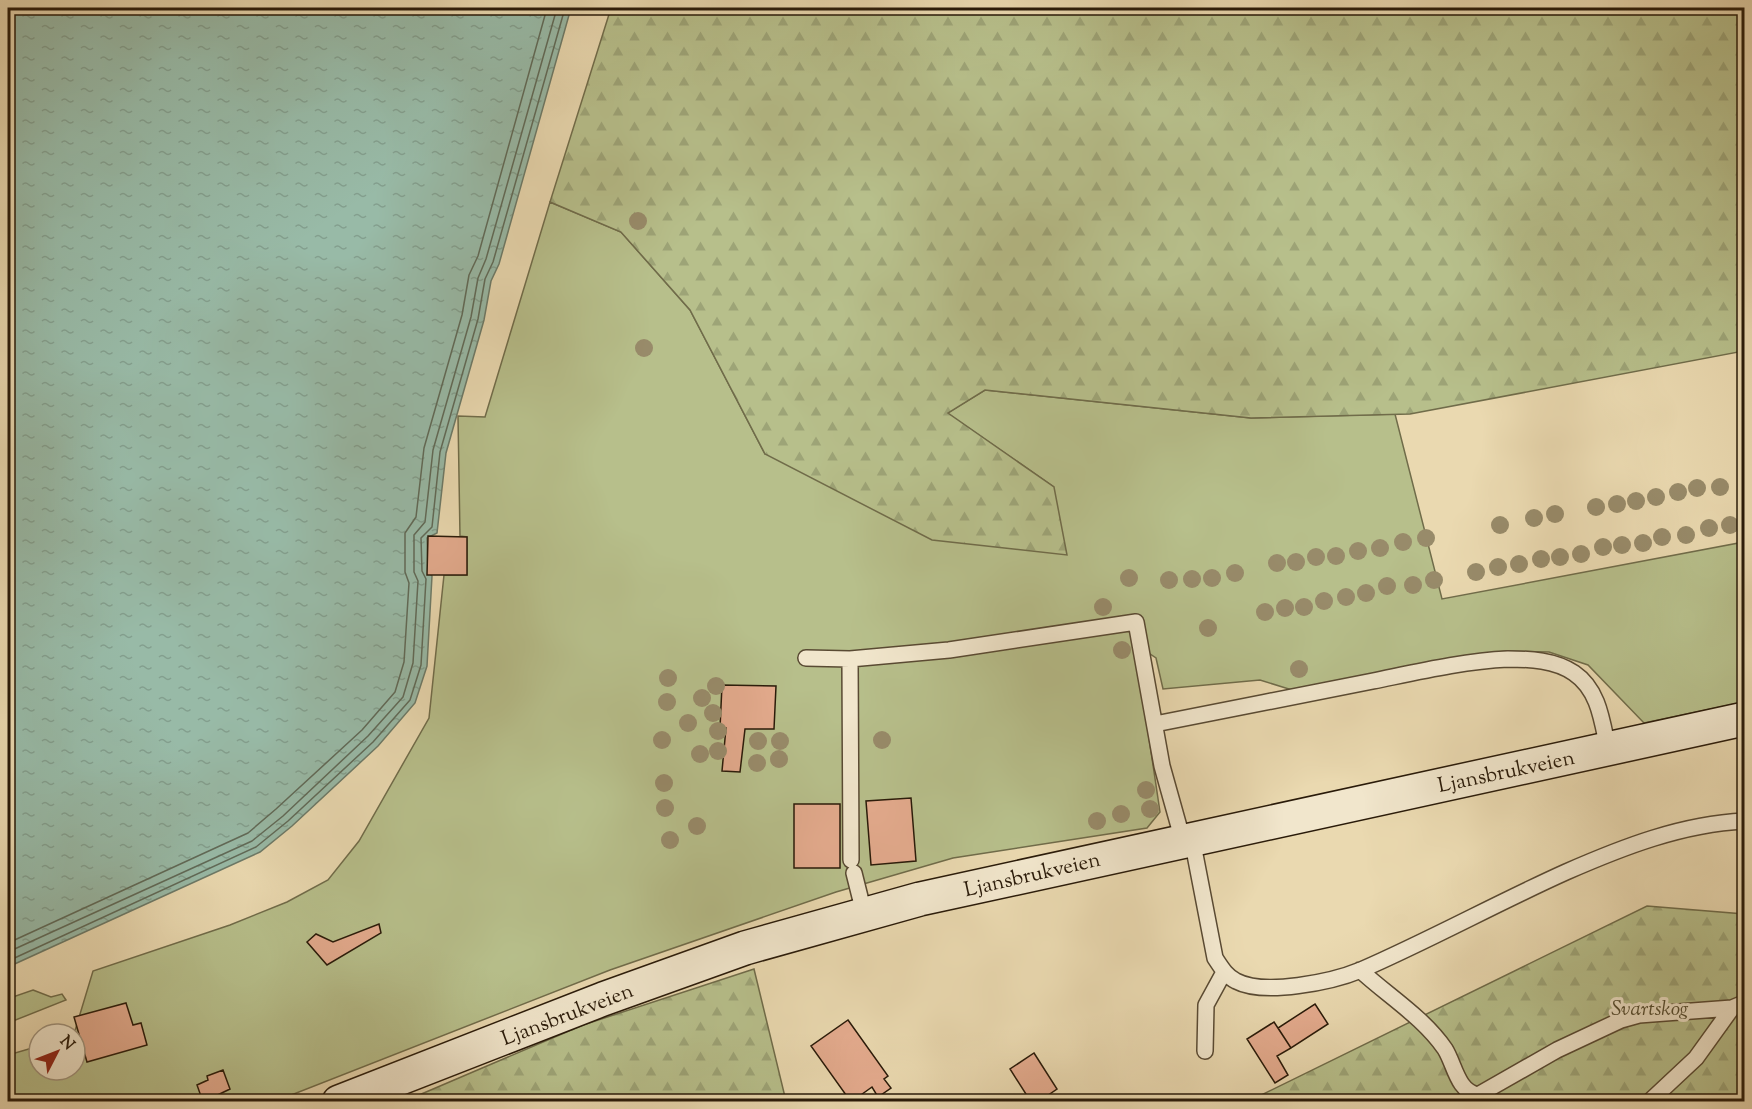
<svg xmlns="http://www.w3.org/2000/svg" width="1752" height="1109" viewBox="0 0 1752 1109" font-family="'Sorts Mill Goudy',serif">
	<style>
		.green { fill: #b7bf8b; stroke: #706c4a; stroke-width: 1.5 }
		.forest { fill: url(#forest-firs); stroke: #706c4a; stroke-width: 1.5 }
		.water { fill: url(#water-ripples); stroke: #6c7a68; stroke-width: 1.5 }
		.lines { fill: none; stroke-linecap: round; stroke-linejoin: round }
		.shore { stroke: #606a58; stroke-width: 1.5 }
		.building { fill: #e4ab8e; stroke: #291a09; stroke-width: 1.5 }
		.lane-casing { stroke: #594a33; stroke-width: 18 }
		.secondary-casing { stroke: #291a09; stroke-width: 36 }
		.lane { stroke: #f1e6cc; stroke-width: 15 }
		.secondary { stroke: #f1e6cc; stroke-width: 33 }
		.tree { fill: #988b6a }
		.labels { text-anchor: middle; stroke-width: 6; stroke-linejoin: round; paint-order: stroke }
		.street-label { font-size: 21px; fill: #291a09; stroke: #f1e6cc }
		.park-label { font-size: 21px; font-style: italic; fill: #544c30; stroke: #f1e6cc }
	</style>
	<defs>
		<pattern id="forest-firs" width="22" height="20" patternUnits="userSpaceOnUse" patternTransform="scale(1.5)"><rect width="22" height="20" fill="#b7bf8b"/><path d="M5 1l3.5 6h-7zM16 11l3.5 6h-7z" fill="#9da477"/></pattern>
		<pattern id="water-ripples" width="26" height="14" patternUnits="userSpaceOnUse" patternTransform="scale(1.5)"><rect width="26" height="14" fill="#98baa7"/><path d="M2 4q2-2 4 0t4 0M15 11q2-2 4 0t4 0" fill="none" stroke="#839f8e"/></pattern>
	</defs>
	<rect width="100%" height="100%" fill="#ead9b0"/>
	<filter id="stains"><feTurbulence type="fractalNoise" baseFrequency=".00333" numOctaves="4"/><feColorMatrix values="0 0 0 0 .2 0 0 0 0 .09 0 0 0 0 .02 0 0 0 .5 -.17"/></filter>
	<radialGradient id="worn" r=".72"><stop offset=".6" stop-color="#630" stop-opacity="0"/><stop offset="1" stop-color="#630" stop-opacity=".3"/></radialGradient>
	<!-- green -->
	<path class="green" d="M 550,202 L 621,232 L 690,310 L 765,454 L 1054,487 L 947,413 L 985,390 L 1251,418 L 1395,414 L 1442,599 L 1744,542 L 1744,702 L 1644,723 L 1588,665 L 1549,652 L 1506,651 L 1458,657 L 1292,690 L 1260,680 L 1163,689 L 1156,658 L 1135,644 L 1160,812 L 1147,828 L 953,858 L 836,892 L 610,970 L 276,1101 L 8,1102 L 8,1055 L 39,1046 L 39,1070 L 75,1070 L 74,1034 L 93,971 L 230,925 L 287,902 L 328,880 L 359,841 L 429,718 L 444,575 L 467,575 L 467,537 L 460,536 L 458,416 L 485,417 Z
		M 33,990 L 51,997 L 62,994 L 66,1000 L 8,1023 L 8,995 L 13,997 Z"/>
	<!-- forest -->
	<path class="forest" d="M 611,8 L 1744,8 L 1744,351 L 1410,414 L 1251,418 L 985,390 L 948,413 L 1054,487 L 1067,555 L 932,540 L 765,454 L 690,310 L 621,232 L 550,202 Z
		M 1647,906 L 1744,914 L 1744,1101 L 1247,1102 Z
		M 754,969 L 786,1101 L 405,1101 L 583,1025 Z"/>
	<!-- water -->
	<path class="water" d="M 8,8 L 571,8 L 499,264 L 491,281 L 484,320 L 446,453 L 437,533 L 427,538 L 428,571 L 432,576 L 427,666 L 415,703 L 378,746 L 292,826 L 260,852 L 8,967 Z"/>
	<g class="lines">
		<!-- shore -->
		<path class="shore" d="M 8,943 L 248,833 L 276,809 L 362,730 L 395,692 L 404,662 L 409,583 L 405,572 L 405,533 L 416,517 L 424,448 L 462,315 L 469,275 L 478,256 L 547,8
			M 8,952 L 252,841 L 283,816 L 368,736 L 403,697 L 413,663 L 418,581 L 414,572 L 414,535 L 425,522 L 433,450 L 471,317 L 478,278 L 486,259 L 557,8
			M 8,961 L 256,847 L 288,821 L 373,742 L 410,700 L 421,665 L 426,579 L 422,571 L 421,538 L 432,527 L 440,452 L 478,319 L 485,279 L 493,262 L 565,8"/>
	</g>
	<!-- building -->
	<path class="building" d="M 428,536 L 467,537 L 467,575 L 427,575 Z
		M 722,685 L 776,686 L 774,729 L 745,729 L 740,772 L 722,771 L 726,728 L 720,728 Z
		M 911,798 L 916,861 L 871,865 L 866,801 Z
		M 794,804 L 840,804 L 840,868 L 794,868 Z
		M 379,924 L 381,933 L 327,965 L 307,942 L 316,934 L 333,942 Z
		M 126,1003 L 133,1025 L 141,1023 L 147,1045 L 87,1062 L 74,1017 Z
		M 1315,1004 L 1328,1024 L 1291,1048 L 1278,1028 Z
		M 848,1020 L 888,1076 L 884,1079 L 891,1088 L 878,1097 L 872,1087 L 851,1102 L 811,1046 Z
		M 1274,1022 L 1291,1048 L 1277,1056 L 1288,1075 L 1275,1083 L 1247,1039 Z
		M 1034,1053 L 1057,1089 L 1038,1102 L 1031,1102 L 1010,1069 Z
		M 223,1070 L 230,1089 L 203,1102 L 197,1085 L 208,1080 L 207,1076 Z"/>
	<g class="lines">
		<defs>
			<path id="lane" d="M 806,658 L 850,659
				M 1155,724 C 1228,710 1300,695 1373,681 C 1417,672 1463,661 1508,659 C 1530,659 1555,660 1574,673 C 1599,690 1602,721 1608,749
				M 1192,839 L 1215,958 C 1221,967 1226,976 1236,981 C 1264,996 1332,982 1361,970 C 1430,940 1497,903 1566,872 C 1623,847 1682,824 1744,821
				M 851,860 L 850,659 L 949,650 L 1136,622 L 1162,766 L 1183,841
				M 854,873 L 864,913
				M 1360,970 C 1388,996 1423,1017 1445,1049 C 1455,1065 1457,1091 1478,1095 L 1557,1050 L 1621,1020 L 1639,1015 L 1732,1008 L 1744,1003
				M 1205,1051 L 1206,1005 L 1224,972
				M 1649,1102 L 1696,1058 L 1732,1008"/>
			<path id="secondary" d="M 339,1102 L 603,999 L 745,948 L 920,899 L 1744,719"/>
		</defs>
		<!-- lane casing -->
		<use href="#lane" class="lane-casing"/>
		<!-- secondary casing -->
		<use href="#secondary" class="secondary-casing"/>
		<!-- lane -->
		<use href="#lane" class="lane"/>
		<!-- secondary -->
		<use href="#secondary" class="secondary"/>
	</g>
	<!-- trees -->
	<g class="tree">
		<circle cx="638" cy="221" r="9"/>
		<circle cx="644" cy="348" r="9"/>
		<circle cx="1720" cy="487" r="9"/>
		<circle cx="1697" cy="488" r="9"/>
		<circle cx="1678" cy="492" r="9"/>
		<circle cx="1656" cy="497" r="9"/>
		<circle cx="1636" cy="501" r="9"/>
		<circle cx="1617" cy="504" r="9"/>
		<circle cx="1596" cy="507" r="9"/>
		<circle cx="1555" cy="514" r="9"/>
		<circle cx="1534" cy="518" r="9"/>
		<circle cx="1500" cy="525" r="9"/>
		<circle cx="1730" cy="525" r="9"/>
		<circle cx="1709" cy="528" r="9"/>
		<circle cx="1686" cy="535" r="9"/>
		<circle cx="1662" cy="537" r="9"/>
		<circle cx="1426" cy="538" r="9"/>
		<circle cx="1403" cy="542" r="9"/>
		<circle cx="1643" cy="543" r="9"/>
		<circle cx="1622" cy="545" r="9"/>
		<circle cx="1603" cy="547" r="9"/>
		<circle cx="1380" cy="548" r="9"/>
		<circle cx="1358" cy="551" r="9"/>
		<circle cx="1581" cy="554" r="9"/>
		<circle cx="1336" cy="556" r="9"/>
		<circle cx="1316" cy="557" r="9"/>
		<circle cx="1560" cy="557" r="9"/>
		<circle cx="1541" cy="559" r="9"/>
		<circle cx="1296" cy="562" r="9"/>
		<circle cx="1277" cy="563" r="9"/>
		<circle cx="1519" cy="564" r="9"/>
		<circle cx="1498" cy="567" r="9"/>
		<circle cx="1476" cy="572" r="9"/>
		<circle cx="1235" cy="573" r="9"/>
		<circle cx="1129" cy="578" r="9"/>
		<circle cx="1212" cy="578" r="9"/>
		<circle cx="1192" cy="579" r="9"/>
		<circle cx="1169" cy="580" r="9"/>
		<circle cx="1434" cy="580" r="9"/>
		<circle cx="1413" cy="585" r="9"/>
		<circle cx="1387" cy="586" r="9"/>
		<circle cx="1366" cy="593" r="9"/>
		<circle cx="1346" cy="597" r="9"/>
		<circle cx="1324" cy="601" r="9"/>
		<circle cx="1103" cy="607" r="9"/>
		<circle cx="1304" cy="607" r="9"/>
		<circle cx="1285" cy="608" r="9"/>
		<circle cx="1265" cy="612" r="9"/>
		<circle cx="1208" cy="628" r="9"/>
		<circle cx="1122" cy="650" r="9"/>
		<circle cx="1299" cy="669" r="9"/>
		<circle cx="668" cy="678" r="9"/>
		<circle cx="716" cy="686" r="9"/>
		<circle cx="702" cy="698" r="9"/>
		<circle cx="667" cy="702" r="9"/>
		<circle cx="713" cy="713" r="9"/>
		<circle cx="688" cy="723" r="9"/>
		<circle cx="718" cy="731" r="9"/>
		<circle cx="662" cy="740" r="9"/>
		<circle cx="882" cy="740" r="9"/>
		<circle cx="758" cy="741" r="9"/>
		<circle cx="780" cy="741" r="9"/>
		<circle cx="718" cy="751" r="9"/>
		<circle cx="700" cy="754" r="9"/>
		<circle cx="779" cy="759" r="9"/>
		<circle cx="757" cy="763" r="9"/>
		<circle cx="664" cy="783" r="9"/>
		<circle cx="1146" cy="790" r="9"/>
		<circle cx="665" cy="808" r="9"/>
		<circle cx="1150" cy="809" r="9"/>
		<circle cx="1121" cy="814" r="9"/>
		<circle cx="1097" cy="821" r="9"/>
		<circle cx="697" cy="826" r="9"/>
		<circle cx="670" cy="840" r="9"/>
	</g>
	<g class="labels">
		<!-- street labels -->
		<g class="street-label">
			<text transform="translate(1506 771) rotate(-12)" y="7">Ljansbrukveien</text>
			<text transform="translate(1032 874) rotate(-13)" y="7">Ljansbrukveien</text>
			<text transform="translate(567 1014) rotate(-21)" y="7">Ljansbrukveien</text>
		</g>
		<!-- park labels -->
		<g class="park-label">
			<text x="1650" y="1015">Svartskog</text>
		</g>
	</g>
	<!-- margin -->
	<rect width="1752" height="1109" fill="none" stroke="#ead9b0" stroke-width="30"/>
	<rect x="9" y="9" width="1734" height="1091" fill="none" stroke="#291a09" stroke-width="3"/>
	<rect x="15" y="15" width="1722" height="1079" fill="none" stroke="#291a09" stroke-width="1.5"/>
	<!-- north arrow -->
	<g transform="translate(57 1052) rotate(48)"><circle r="28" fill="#f1e6cc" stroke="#a1947e" stroke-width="1.5"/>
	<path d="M0-4.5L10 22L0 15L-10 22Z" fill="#8f2418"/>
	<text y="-9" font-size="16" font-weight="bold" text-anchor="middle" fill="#291a09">N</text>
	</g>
	<rect width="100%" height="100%" filter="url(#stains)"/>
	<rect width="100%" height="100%" fill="url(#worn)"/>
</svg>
